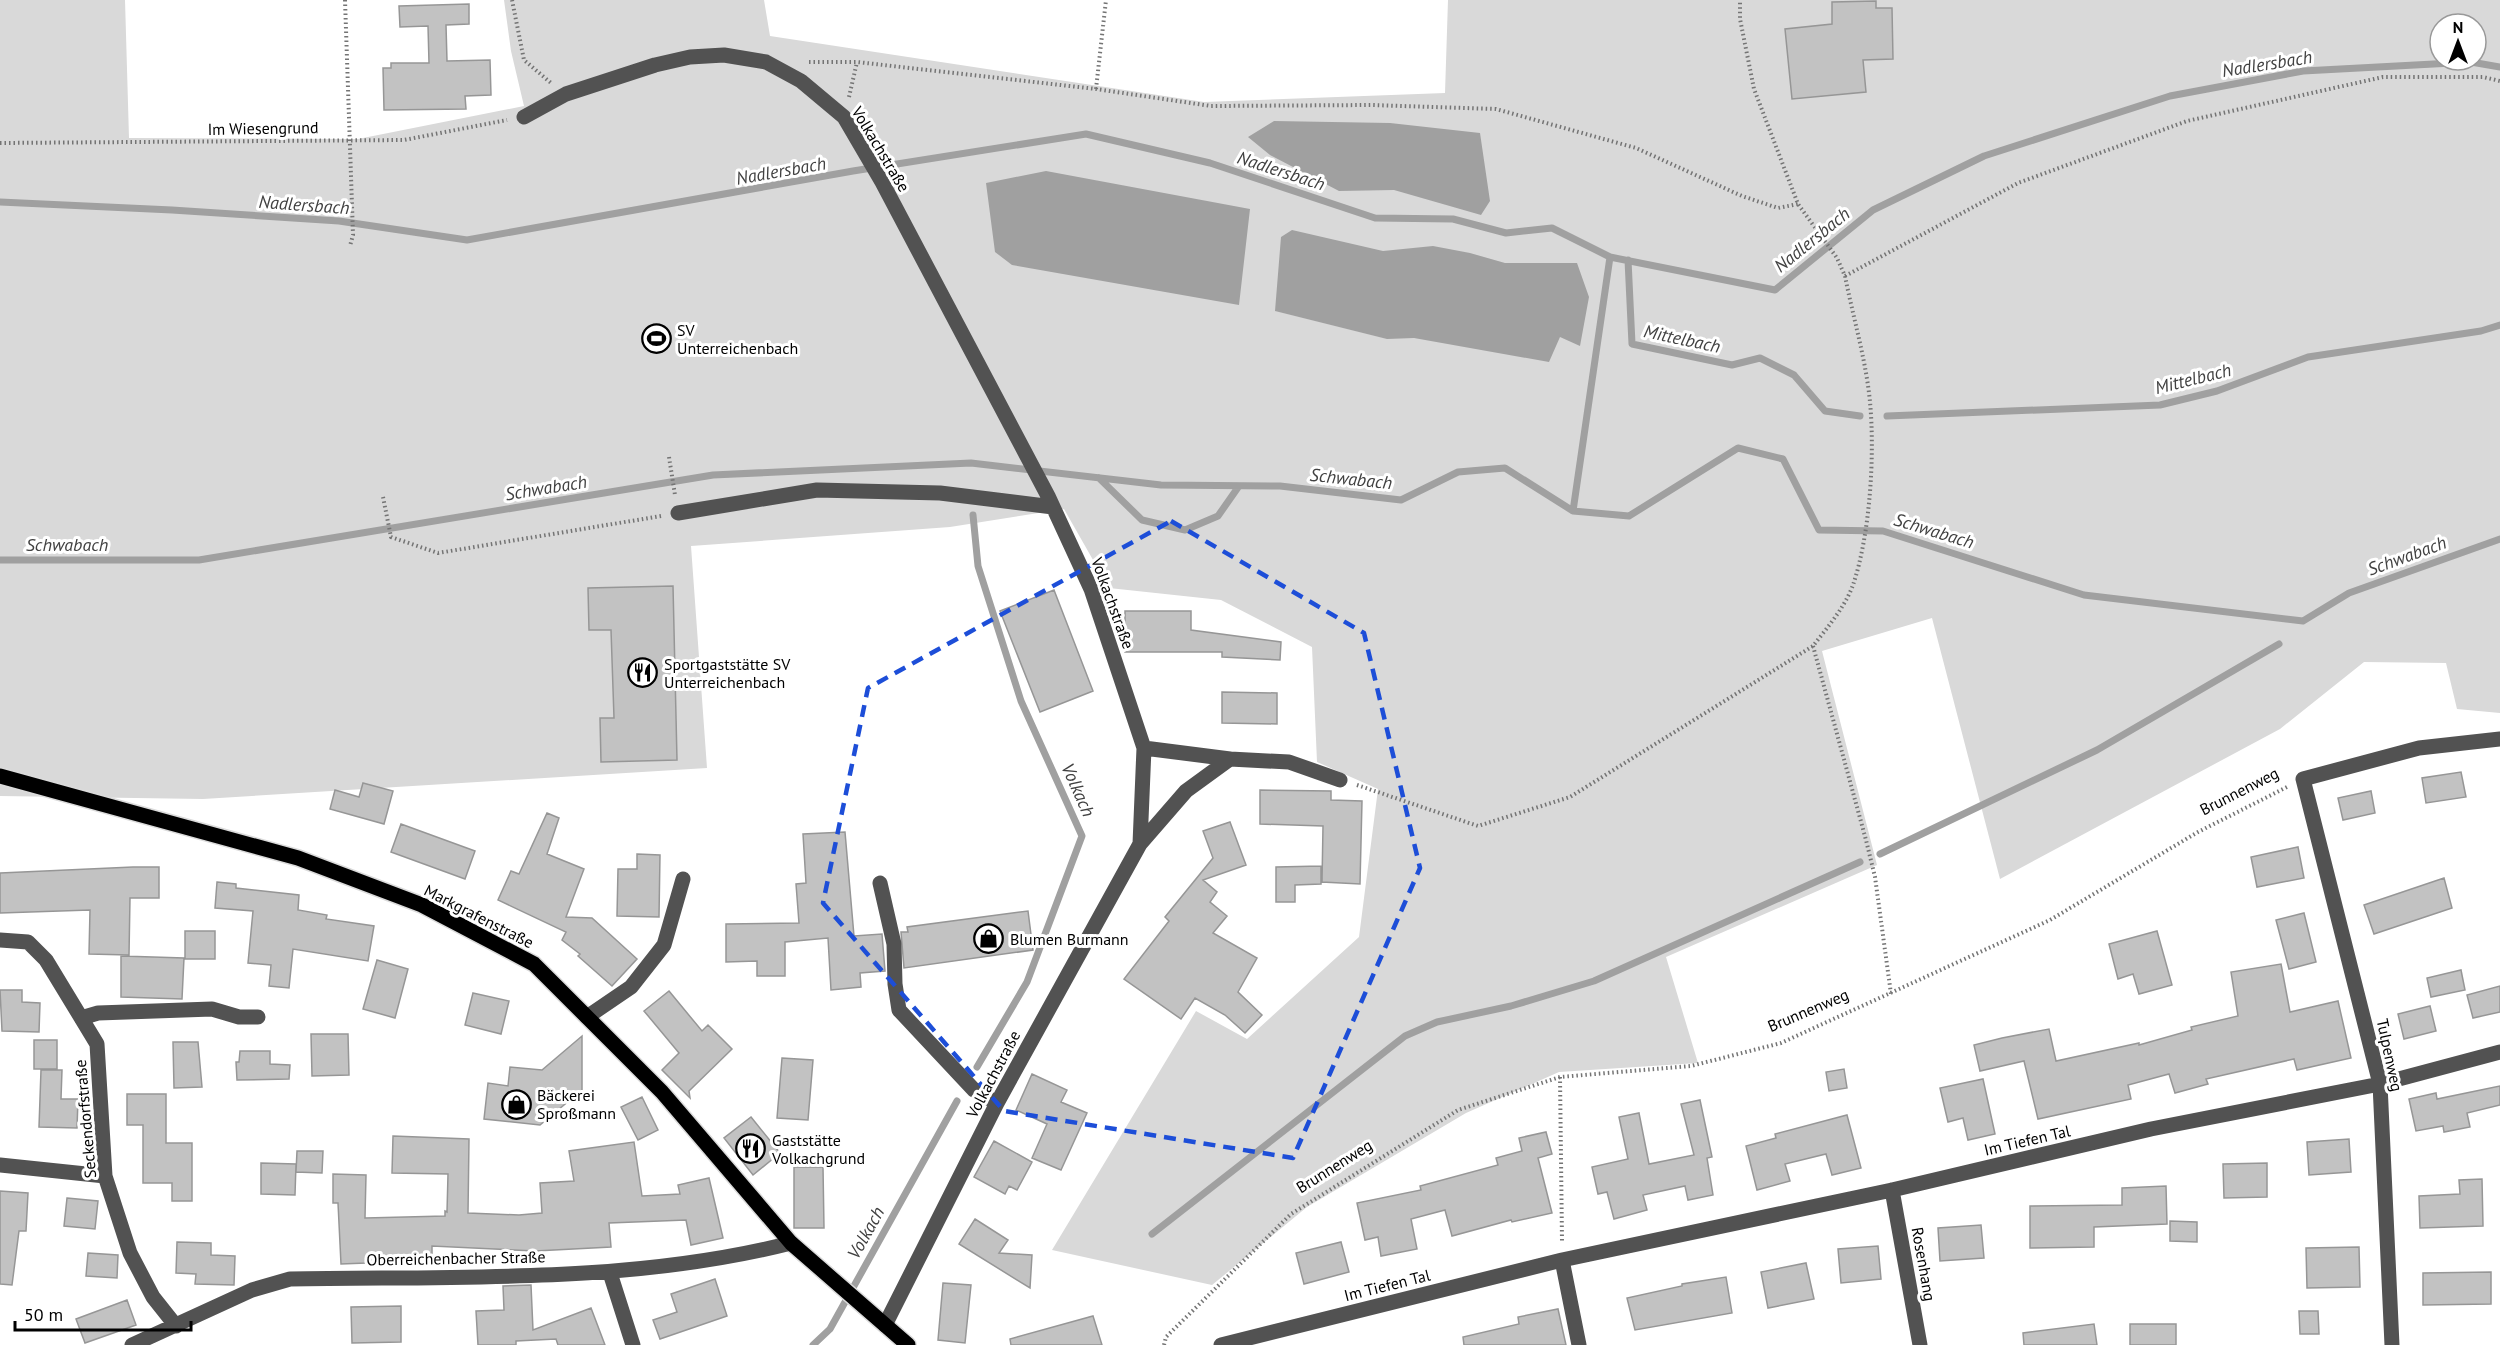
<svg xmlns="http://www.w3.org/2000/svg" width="2500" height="1345" viewBox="0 0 2500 1345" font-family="'PT Sans',sans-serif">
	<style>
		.green { fill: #d9d9d9; fill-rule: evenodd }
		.water { fill: #a0a0a0 }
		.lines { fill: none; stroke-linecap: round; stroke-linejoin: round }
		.stream { stroke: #a0a0a0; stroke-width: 7 }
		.building { fill: #c2c2c2; stroke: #969696; stroke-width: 1.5 }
		.major-casing { stroke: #dbdbdb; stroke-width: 18 }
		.path { stroke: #747474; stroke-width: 4; stroke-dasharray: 1.5 3; stroke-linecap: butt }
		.minor { stroke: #525252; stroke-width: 15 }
		.major { stroke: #000; stroke-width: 15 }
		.marked { fill: none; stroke: #1d4ed8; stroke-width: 4.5; stroke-dasharray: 12 8; stroke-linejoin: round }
		.labels { text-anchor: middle; stroke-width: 6; stroke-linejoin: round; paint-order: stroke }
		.street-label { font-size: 16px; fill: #000; stroke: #fff }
		.poi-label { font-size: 16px; fill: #000; stroke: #fff; text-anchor: start }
		.water-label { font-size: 18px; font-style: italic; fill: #414141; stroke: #fff }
	</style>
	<rect width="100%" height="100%" fill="#fff"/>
	<!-- green -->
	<path class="green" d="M 0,0 L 125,0 L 129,138 L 358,139 L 524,106 L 511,51 L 504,0 L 764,0 L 770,36 L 1204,102 L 1445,93 L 1448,0 L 2500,0 L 2500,713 L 2457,709 L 2446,663 L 2364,662 L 2280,729 L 2000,879 L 1932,618 L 1822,651 L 1877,865 L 1666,957 L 1698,1063 L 1559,1072 L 1466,1113 L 1307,1207 L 1212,1285 L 1052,1250 L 1196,1011 L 1247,1039 L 1359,937 L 1378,789 L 1317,762 L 1312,647 L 1221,600 L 1109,588 L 1064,509 L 950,527 L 691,546 L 707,768 L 203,799 L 0,796 ZM 2440,24 L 2476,24 L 2476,60 L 2440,60 Z"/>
	<!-- water -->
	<path class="water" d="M 1274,121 L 1390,123 L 1480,133 L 1490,201 L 1481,215 L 1394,190 L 1339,191 L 1270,155 L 1248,137 Z
		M 1046,171 L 1250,209 L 1239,305 L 1012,265 L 995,252 L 986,183 Z
		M 1292,230 L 1383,251 L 1433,246 L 1470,253 L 1505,263 L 1577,263 L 1589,297 L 1580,346 L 1560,337 L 1549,362 L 1414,338 L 1387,339 L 1275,311 L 1281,237 Z"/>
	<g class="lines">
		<!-- stream -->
		<path class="stream" d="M 0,202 L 172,210 L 339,221 L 467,240 L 853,171 L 1086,134 L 1210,163 L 1375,218 L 1453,219 L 1506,233 L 1552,228 L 1610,257 L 1775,290 L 1873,210 L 1984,156 L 2170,96 L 2303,71 L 2471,62 L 2500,67
			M 1628,260 L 1632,344 L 1732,365 L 1760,358 L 1794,375 L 1825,411 L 1860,416
			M 1887,416 L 2160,405 L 2217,391 L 2308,357 L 2481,331 L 2500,325
			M 1099,478 L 1142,520 L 1185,530 L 1218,516 L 1239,486
			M 1573,511 L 1610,257
			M 973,515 L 978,566 L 1021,701 L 1082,836 L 1027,982 L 977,1067
			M 0,560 L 199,560 L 713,475 L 971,463 L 1161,485 L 1280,486 L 1401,500 L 1458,472 L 1505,468 L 1573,511 L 1629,516 L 1738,448 L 1783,459 L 1819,530 L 1883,531 L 2084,595 L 2303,621 L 2349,593 L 2500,539
			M 1880,854 L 2097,750 L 2279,644
			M 1152,1234 L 1405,1036 L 1437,1022 L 1511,1006 L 1594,981 L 1860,862
			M 813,1345 L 830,1329 L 957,1101"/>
	</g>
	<!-- building -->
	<path class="building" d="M 1876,1 L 1876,8 L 1892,8 L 1893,59 L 1863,60 L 1866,92 L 1792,99 L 1785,29 L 1832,24 L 1832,2 Z
		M 469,4 L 469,24 L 446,25 L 447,61 L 490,60 L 491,95 L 465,96 L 466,109 L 384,110 L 383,68 L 391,68 L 391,63 L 429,63 L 428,26 L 400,27 L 399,6 Z
		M 673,586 L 677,760 L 601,762 L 600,718 L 614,718 L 611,630 L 589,630 L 588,588 Z
		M 1054,590 L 1093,691 L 1040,712 L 1000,611 Z
		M 1125,611 L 1191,611 L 1191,630 L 1281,642 L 1280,660 L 1222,657 L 1222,652 L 1125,652 Z
		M 1222,692 L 1277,693 L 1277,724 L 1222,723 Z
		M 2461,772 L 2466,797 L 2426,803 L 2422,778 Z
		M 363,783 L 393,791 L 384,824 L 330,809 L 335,790 L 359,797 Z
		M 1260,790 L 1331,791 L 1331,800 L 1362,801 L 1360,884 L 1322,882 L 1323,826 L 1260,824 Z
		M 2371,791 L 2375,813 L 2343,820 L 2338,798 Z
		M 547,813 L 559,818 L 547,854 L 584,869 L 566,917 L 592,918 L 637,959 L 612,986 L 578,956 L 580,954 L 562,940 L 566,932 L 498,900 L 511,871 L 519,874 Z
		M 1230,822 L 1246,865 L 1203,880 L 1217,892 L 1210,902 L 1227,916 L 1213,933 L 1257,958 L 1238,992 L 1262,1015 L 1245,1033 L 1225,1015 L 1195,998 L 1181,1019 L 1124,979 L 1169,921 L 1165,917 L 1213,858 L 1203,831 Z
		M 401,824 L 475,851 L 465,879 L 391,852 Z
		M 845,832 L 854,936 L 882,934 L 885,971 L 860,973 L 861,987 L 831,990 L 828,938 L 785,942 L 785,976 L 757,976 L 757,961 L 726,962 L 726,924 L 799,923 L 796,884 L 806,883 L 803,834 Z
		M 2298,847 L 2304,878 L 2257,887 L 2251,857 Z
		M 637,854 L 660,855 L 659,917 L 617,916 L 618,869 L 637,869 Z
		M 1321,866 L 1321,884 L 1295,885 L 1295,902 L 1276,902 L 1276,867 Z
		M 133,867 L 159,867 L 159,898 L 130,898 L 129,955 L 89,954 L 90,910 L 0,913 L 0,873 Z
		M 2444,878 L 2452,908 L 2374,934 L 2364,905 Z
		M 217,882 L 236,884 L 236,888 L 299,895 L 298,910 L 327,915 L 326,919 L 374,926 L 368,961 L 293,949 L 289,988 L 269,986 L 271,965 L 248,963 L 253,911 L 215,908 Z
		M 1028,911 L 1033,950 L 904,968 L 901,932 L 908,932 L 907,927 Z
		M 2304,913 L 2316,962 L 2289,969 L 2276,920 Z
		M 185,931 L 215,931 L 215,959 L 185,959 Z
		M 2157,931 L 2172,985 L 2139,994 L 2133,974 L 2118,979 L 2109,944 Z
		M 121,956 L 184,958 L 182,999 L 121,997 Z
		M 377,960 L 408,969 L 395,1018 L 363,1009 Z
		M 2281,964 L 2290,1012 L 2338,1001 L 2351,1058 L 2297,1070 L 2294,1059 L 2206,1079 L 2208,1084 L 2175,1093 L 2169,1074 L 2128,1085 L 2131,1099 L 2038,1119 L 2024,1061 L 1980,1071 L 1974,1045 L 2002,1038 L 2049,1029 L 2056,1061 L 2139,1043 L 2139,1045 L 2192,1030 L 2191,1027 L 2238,1016 L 2231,972 Z
		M 2461,970 L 2465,990 L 2431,997 L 2427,978 Z
		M 2500,986 L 2500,1012 L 2473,1018 L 2467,995 Z
		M 0,990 L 22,990 L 22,1002 L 40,1003 L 39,1032 L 2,1031 Z
		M 669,991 L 702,1031 L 708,1025 L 732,1049 L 689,1091 L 690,1098 L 662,1070 L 679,1053 L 644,1011 Z
		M 473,993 L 509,1001 L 501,1034 L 465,1025 Z
		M 2430,1006 L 2436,1031 L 2404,1039 L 2398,1014 Z
		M 311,1034 L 348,1034 L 349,1075 L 312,1076 Z
		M 582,1036 L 582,1090 L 540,1125 L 484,1119 L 488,1083 L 508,1086 L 510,1067 L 542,1070 Z
		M 34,1040 L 57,1040 L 57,1069 L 34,1069 Z
		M 173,1042 L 198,1042 L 202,1087 L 174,1088 Z
		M 240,1051 L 270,1051 L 270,1064 L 290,1065 L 289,1079 L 237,1080 L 236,1062 L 239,1062 Z
		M 782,1058 L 813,1060 L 808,1120 L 777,1118 Z
		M 1844,1069 L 1847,1088 L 1829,1091 L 1826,1072 Z
		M 41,1070 L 62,1070 L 61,1099 L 78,1099 L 77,1128 L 39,1127 Z
		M 1032,1074 L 1067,1090 L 1061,1102 L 1087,1113 L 1061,1170 L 1032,1158 L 1047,1124 L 1016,1110 Z
		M 1983,1079 L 1995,1134 L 1968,1140 L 1963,1118 L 1948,1122 L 1940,1088 Z
		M 2500,1086 L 2500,1105 L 2467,1113 L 2470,1127 L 2444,1132 L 2443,1126 L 2416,1131 L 2409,1099 L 2436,1093 L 2437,1099 Z
		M 127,1094 L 166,1094 L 166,1143 L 192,1143 L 192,1201 L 172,1201 L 172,1183 L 143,1183 L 143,1125 L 127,1125 Z
		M 642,1097 L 658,1130 L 638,1140 L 621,1107 Z
		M 1700,1100 L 1712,1157 L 1707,1158 L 1713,1195 L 1688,1200 L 1685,1186 L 1643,1195 L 1647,1210 L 1614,1219 L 1607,1192 L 1598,1194 L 1592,1167 L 1628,1159 L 1619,1117 L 1639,1113 L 1649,1164 L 1694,1155 L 1681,1104 Z
		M 1847,1115 L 1861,1168 L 1832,1175 L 1826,1154 L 1785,1164 L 1790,1181 L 1757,1190 L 1746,1146 L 1776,1138 L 1775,1134 Z
		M 751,1117 L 780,1153 L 753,1175 L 724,1138 Z
		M 1546,1132 L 1552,1154 L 1538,1158 L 1552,1213 L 1512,1222 L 1511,1220 L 1452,1236 L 1445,1210 L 1411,1219 L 1417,1249 L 1381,1256 L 1378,1237 L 1365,1240 L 1357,1203 L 1421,1190 L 1420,1186 L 1498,1165 L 1496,1158 L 1522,1151 L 1519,1138 Z
		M 393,1136 L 469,1139 L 468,1213 L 519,1215 L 542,1213 L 540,1183 L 574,1181 L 569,1151 L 634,1142 L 642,1196 L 680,1194 L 678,1185 L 709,1178 L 723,1238 L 691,1245 L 686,1220 L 609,1223 L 611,1247 L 535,1251 L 432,1246 L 432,1260 L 365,1260 L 366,1263 L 341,1264 L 338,1203 L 333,1203 L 333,1174 L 366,1175 L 365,1218 L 445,1216 L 445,1211 L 447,1212 L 448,1174 L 392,1173 Z
		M 2349,1139 L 2351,1172 L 2309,1175 L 2307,1142 Z
		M 994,1141 L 1032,1162 L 1017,1190 L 1009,1186 L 1005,1194 L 974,1177 Z
		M 297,1151 L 323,1151 L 322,1173 L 296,1172 Z
		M 261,1163 L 296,1164 L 295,1195 L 261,1194 Z
		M 2267,1163 L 2267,1197 L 2224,1198 L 2223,1164 Z
		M 794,1167 L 823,1167 L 824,1228 L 794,1228 Z
		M 2482,1179 L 2483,1226 L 2420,1228 L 2419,1196 L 2460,1194 L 2459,1180 Z
		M 2166,1186 L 2167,1224 L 2094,1227 L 2094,1247 L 2030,1248 L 2030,1206 L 2122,1205 L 2122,1188 Z
		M 0,1191 L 28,1193 L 26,1231 L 19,1231 L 12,1285 L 0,1284 Z
		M 67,1198 L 98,1201 L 95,1229 L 64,1226 Z
		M 975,1219 L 1008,1240 L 999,1253 L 1032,1255 L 1030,1288 L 959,1244 Z
		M 2170,1221 L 2197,1222 L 2197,1242 L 2170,1241 Z
		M 1981,1225 L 1984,1258 L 1940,1261 L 1938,1228 Z
		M 177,1242 L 211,1243 L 211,1255 L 235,1256 L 234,1285 L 195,1284 L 196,1274 L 176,1273 Z
		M 1341,1242 L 1349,1272 L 1304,1284 L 1296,1253 Z
		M 1878,1246 L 1881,1279 L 1841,1283 L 1838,1249 Z
		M 2359,1247 L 2360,1287 L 2307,1288 L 2306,1248 Z
		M 88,1253 L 118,1255 L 117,1278 L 86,1276 Z
		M 1806,1263 L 1814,1299 L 1768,1308 L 1761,1272 Z
		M 2491,1272 L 2491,1304 L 2423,1305 L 2423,1273 Z
		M 1726,1277 L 1732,1313 L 1635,1330 L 1627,1298 L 1682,1286 L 1682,1284 Z
		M 715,1279 L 727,1316 L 660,1339 L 653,1320 L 677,1312 L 671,1294 Z
		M 943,1283 L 971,1285 L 965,1343 L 938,1340 Z
		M 531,1285 L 533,1330 L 591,1308 L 605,1345 L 558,1345 L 556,1339 L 516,1341 L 516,1345 L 478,1345 L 476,1311 L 504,1310 L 503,1286 Z
		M 127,1300 L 136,1325 L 85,1343 L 76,1319 Z
		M 401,1306 L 401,1342 L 352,1343 L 351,1307 Z
		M 1558,1309 L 1566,1345 L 1464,1345 L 1463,1337 L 1519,1324 L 1518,1317 Z
		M 2299,1311 L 2318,1311 L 2319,1334 L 2300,1334 Z
		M 1093,1316 L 1102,1345 L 1011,1345 L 1010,1339 Z
		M 2094,1324 L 2097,1345 L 2024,1345 L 2023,1333 Z
		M 2130,1324 L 2176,1324 L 2176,1345 L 2130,1345 Z"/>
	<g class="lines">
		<defs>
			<path id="major" d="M 0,776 L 298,858 L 422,905 L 534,964 L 662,1092 L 791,1243 L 908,1345"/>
		</defs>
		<!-- major casing -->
		<use href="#major" class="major-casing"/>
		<!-- path -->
		<path class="path" d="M 345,0 L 353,235 L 350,246
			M 512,0 L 524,60 L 551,83
			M 809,62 L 857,62 L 1096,89 L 1211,106 L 1371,105 L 1496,109 L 1636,148 L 1742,196 L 1778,208 L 1798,204
			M 1096,89 L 1106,0
			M 849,97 L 857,62
			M 0,143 L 404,140 L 507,120
			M 1845,276 L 2018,183 L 2187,121 L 2383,77 L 2483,77 L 2500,81
			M 669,457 L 675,495
			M 383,497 L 391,537 L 438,553 L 661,516
			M 1813,646 L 1866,840 L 1875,877 L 1891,994
			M 1357,785 L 1478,826 L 1570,797 L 1813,646 C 1827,628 1845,607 1853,585 C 1870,535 1875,455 1870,402 C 1866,360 1853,317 1845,276 L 1837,258 L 1798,204 L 1754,89 L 1740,19 L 1740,0
			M 1560,1077 L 1562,1241
			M 1164,1345 L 1166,1337 L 1291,1214 L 1458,1110 L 1560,1077 L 1691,1066 L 1781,1043 L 2050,920 L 2198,832 L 2287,787"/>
		<!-- minor -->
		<path class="minor" d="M 524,117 L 566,94 L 655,65 L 690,57 L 724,55 L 766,62 L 801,81 L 844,117 L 882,182 L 1048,496 L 1091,589 L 1144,748 L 1140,844
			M 678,513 L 817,490 L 940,493 L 1053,507
			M 1144,748 L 1230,759 L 1289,762 L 1340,780
			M 880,883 L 894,944 L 895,984 L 899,1010 L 974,1090 L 997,1103
			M 0,940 L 28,942 L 46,960 L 97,1044 L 105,1176 L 130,1253 L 153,1297 L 176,1326
			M 587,1017 L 631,987 L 664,945 L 683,879
			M 81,1018 L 98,1013 L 212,1009 L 239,1017 L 258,1017
			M 0,1165 L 105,1176
			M 1892,1190 L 1920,1345
			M 1562,1260 L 1579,1345
			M 610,1273 L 633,1345
			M 885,1325 L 997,1103 L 1140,844 L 1186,791 L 1230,759
			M 132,1345 L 252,1290 L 290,1279 C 455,1276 630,1284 791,1243
			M 1221,1345 L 1562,1260 L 1892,1190 L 2151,1129 L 2380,1084 L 2500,1052
			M 2392,1345 L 2380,1084 L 2303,779 L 2419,748 L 2500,739"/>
		<!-- major -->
		<use href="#major" class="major"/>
	</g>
	<!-- marked area -->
	<path class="marked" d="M 1171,521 L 1364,633 L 1420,868 L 1293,1158 L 1004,1111 L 823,903 L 868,688 Z"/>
	<!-- icons -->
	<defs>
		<symbol id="stadium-ring" viewBox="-11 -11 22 22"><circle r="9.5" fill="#fff" stroke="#000" stroke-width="1.5"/><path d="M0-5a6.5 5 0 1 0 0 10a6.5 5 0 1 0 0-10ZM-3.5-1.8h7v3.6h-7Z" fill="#000"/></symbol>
		<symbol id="restaurant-ring" viewBox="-11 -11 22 22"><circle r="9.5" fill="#fff" stroke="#000" stroke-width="1.5"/><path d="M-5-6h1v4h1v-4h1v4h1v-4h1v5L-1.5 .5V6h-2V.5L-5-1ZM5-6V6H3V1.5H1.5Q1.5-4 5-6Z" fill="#000"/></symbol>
		<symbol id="shop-ring" viewBox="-11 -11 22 22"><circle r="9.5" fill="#fff" stroke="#000" stroke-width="1.5"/><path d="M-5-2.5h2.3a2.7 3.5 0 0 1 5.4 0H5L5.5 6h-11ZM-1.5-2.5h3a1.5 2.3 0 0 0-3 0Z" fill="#000"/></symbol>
	</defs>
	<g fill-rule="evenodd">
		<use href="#stadium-ring" x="640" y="322" width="33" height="33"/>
		<use href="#restaurant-ring" x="626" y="656" width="33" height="33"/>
		<use href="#shop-ring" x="972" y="922" width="33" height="33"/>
		<use href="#shop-ring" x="500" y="1088" width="33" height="33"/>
		<use href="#restaurant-ring" x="734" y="1132" width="33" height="33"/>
	</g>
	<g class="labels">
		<!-- street labels -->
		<g class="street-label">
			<text transform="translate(263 128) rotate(-1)" y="6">Im Wiesengrund</text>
			<text transform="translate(881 149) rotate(59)" y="6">Volkachstraße</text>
			<text transform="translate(1113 603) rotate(70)" y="6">Volkachstraße</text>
			<text transform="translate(2239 791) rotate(-27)" y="6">Brunnenweg</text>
			<text transform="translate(479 916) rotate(27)" y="6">Markgrafenstraße</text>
			<text transform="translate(1808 1010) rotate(-23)" y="6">Brunnenweg</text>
			<text transform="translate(2390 1055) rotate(78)" y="6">Tulpenweg</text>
			<text transform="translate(993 1074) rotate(-62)" y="6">Volkachstraße</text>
			<text transform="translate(85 1119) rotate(-95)" y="6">Seckendorfstraße</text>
			<text transform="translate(2027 1140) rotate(-13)" y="6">Im Tiefen Tal</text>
			<text transform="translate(1334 1166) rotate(-32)" y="6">Brunnenweg</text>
			<text transform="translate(456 1258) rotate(-1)" y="6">Oberreichenbacher Straße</text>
			<text transform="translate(1924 1264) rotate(80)" y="6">Rosenhang</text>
			<text transform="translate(1387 1285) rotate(-14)" y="6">Im Tiefen Tal</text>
		</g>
		<!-- poi labels -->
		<g class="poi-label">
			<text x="677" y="336">SV<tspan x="677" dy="18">Unterreichenbach</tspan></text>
			<text x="664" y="670">Sportgaststätte SV<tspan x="664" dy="18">Unterreichenbach</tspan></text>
			<text x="1010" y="945">Blumen Burmann</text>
			<text x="537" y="1101">Bäckerei<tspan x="537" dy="18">Sproßmann</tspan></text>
			<text x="772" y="1146">Gaststätte<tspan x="772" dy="18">Volkachgrund</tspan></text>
		</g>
		<!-- water labels -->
		<g class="water-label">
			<text transform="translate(2267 64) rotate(-9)" y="6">Nadlersbach</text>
			<text transform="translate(781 171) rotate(-10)" y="6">Nadlersbach</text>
			<text transform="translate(1281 171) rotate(18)" y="6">Nadlersbach</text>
			<text transform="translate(304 205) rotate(4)" y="6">Nadlersbach</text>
			<text transform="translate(1812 240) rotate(-39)" y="6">Nadlersbach</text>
			<text transform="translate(1682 339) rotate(12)" y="6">Mittelbach</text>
			<text transform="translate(2193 379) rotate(-14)" y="6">Mittelbach</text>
			<text transform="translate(1351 479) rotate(6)" y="6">Schwabach</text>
			<text transform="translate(546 488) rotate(-9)" y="6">Schwabach</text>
			<text transform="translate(1934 531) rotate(17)" y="6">Schwabach</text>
			<text x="67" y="551">Schwabach</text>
			<text transform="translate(2407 556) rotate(-20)" y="6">Schwabach</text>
			<text transform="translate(1078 790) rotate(66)" y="6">Volkach</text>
			<text transform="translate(866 1233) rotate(-61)" y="6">Volkach</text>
		</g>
	</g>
	<!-- north arrow -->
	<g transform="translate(2458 42)"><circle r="28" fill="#ffffff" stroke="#999999" stroke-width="1.5"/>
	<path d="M0-4.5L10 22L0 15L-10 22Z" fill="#000000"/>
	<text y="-9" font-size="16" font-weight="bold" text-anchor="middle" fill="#000000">N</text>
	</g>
	<!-- scale -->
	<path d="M15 1321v9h176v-9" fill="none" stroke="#000000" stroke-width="3"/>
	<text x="24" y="1321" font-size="18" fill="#000000" stroke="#ffffff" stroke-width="4.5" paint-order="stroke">50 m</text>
</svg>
